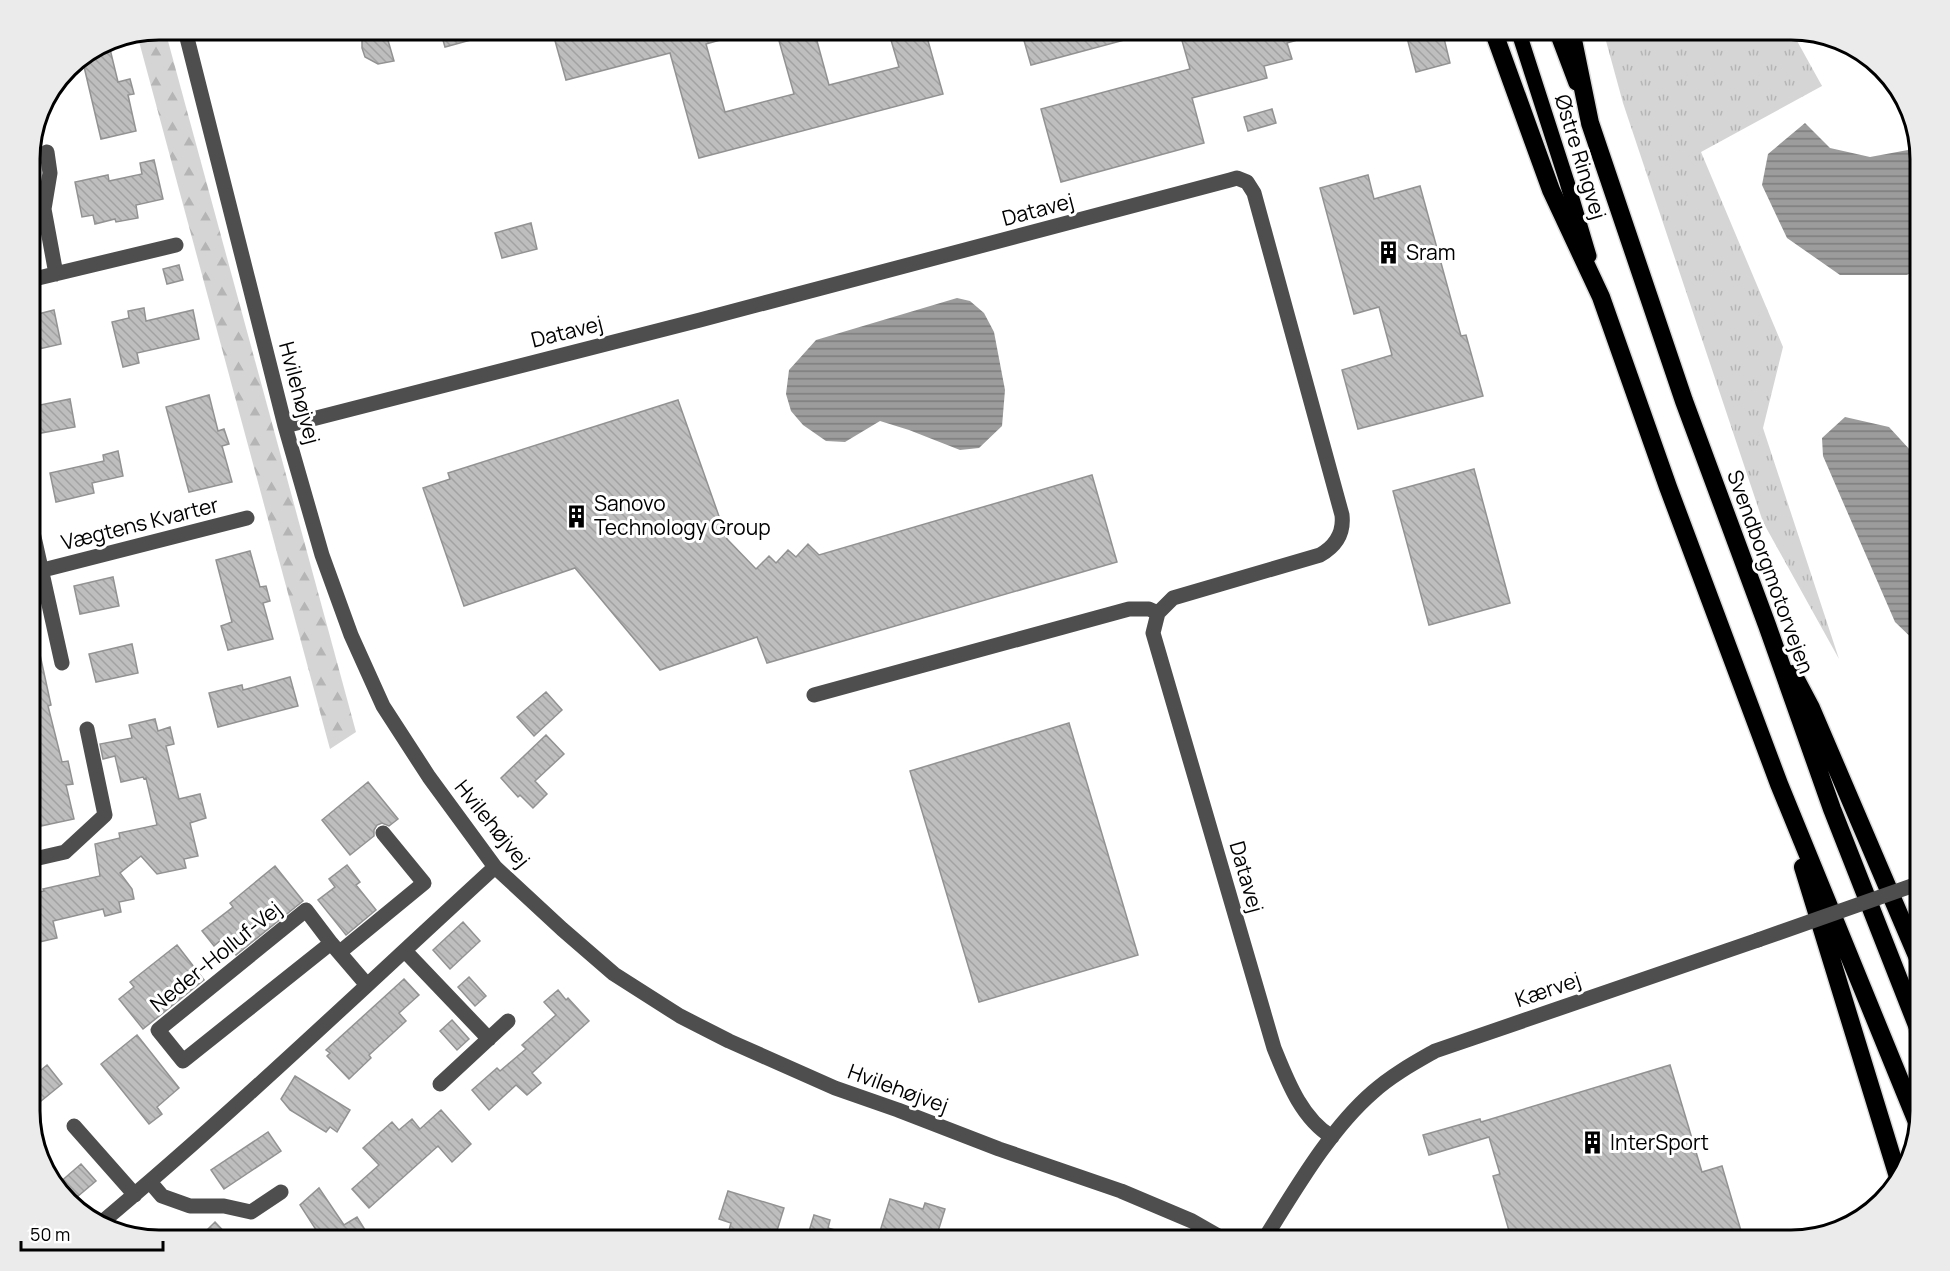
<svg xmlns="http://www.w3.org/2000/svg" width="1950" height="1271" viewBox="0 0 1950 1271" font-family="Manrope,sans-serif">
	<style>
		.grass { fill: url(#grass-tufts) }
		.forest { fill: url(#forest-firs) }
		.water { fill: url(#water-rules) }
		.building { fill: url(#building-back-hatch); stroke: #929292; stroke-width: 1.5 }
		.lines { fill: none; stroke-linecap: round; stroke-linejoin: round }
		.major-casing { stroke: #dbdbdb; stroke-width: 18 }
		.highway-casing { stroke: #dbdbdb; stroke-width: 21 }
		.minor { stroke: #4e4e4e; stroke-width: 15 }
		.major { stroke: #000; stroke-width: 15 }
		.highway { stroke: #000; stroke-width: 18 }
		.minor-bridge { stroke: #4e4e4e; stroke-width: 15 }
		.labels { text-anchor: middle; stroke-width: 6; stroke-linejoin: round; paint-order: stroke }
		.street-label { font-size: 21px; fill: #000; stroke: #fff }
		.poi-label { font-size: 21px; fill: #000; stroke: #fff; text-anchor: start }
		.rim { fill: none; stroke: #000; stroke-width: 3 }
	</style>
	<defs>
		<pattern id="grass-tufts" width="24" height="20" patternUnits="userSpaceOnUse" patternTransform="scale(1.5)"><rect width="24" height="20" fill="#d5d5d5"/><path d="M3 7l-1-3M5 7V3M7 7l1-3M15 17l-1-3M17 17v-4M19 17l1-3" fill="none" stroke="#b5b5b5"/></pattern>
		<pattern id="forest-firs" width="22" height="20" patternUnits="userSpaceOnUse" patternTransform="scale(1.5)"><rect width="22" height="20" fill="#d5d5d5"/><path d="M5 1l3.5 6h-7zM16 11l3.5 6h-7z" fill="#b5b5b5"/></pattern>
		<pattern id="water-rules" width="6" height="5" patternUnits="userSpaceOnUse" patternTransform="scale(1.5)"><rect width="6" height="5" fill="#9c9c9c"/><path d="M0 2.5h6" fill="none" stroke="#7d7d7d"/></pattern>
		<pattern id="building-back-hatch" width="6" height="6" patternUnits="userSpaceOnUse" patternTransform="scale(1.5)"><rect width="6" height="6" fill="#bebebe"/><path d="M-1 5l2 2M0 0l6 6M5-1l2 2" fill="none" stroke="#a2a2a2"/></pattern>
	</defs>
	<rect width="100%" height="100%" fill="#fff"/>
	<!-- grass -->
	<path class="grass" d="M 1603,30 L 1791,30 L 1822,86 L 1701,152 L 1783,347 L 1763,428 L 1839,659 L 1763,522 L 1623,103 Z"/>
	<!-- forest -->
	<path class="forest" d="M 159,30 L 165,30 L 356,732 L 330,749 L 137,34 Z"/>
	<!-- water -->
	<path class="water" d="M 1805,123 L 1830,148 L 1870,157 L 1908,150 L 1915,140 L 1920,159 L 1920,267 L 1907,275 L 1840,275 L 1787,238 L 1762,185 L 1768,154 Z
		M 957,298 L 970,301 L 984,313 L 994,332 L 1005,390 L 1002,426 L 979,448 L 960,450 L 909,430 L 880,421 L 845,442 L 826,441 L 803,425 L 791,411 L 786,394 L 789,370 L 816,340 Z
		M 1845,417 L 1889,427 L 1911,451 L 1920,468 L 1920,646 L 1895,622 L 1823,456 L 1822,438 Z"/>
	<!-- building -->
	<path class="building" d="M 372,30 L 385,30 L 394,61 L 378,64 L 365,57 L 362,48 L 362,41 L 365,35 Z
		M 440,30 L 488,30 L 489,35 L 445,47 Z
		M 552,30 L 593,30 L 595,37 L 620,30 L 738,30 L 738,35 L 706,44 L 725,112 L 794,94 L 776,30 L 814,30 L 829,85 L 899,67 L 888,30 L 925,30 L 943,94 L 699,158 L 670,53 L 566,80 Z
		M 1021,30 L 1142,30 L 1143,35 L 1031,65 Z
		M 1179,30 L 1318,30 L 1318,34 L 1287,43 L 1292,59 L 1264,66 L 1267,78 L 1192,98 L 1204,143 L 1061,182 L 1041,109 L 1190,69 Z
		M 1405,30 L 1442,30 L 1450,63 L 1416,72 Z
		M 109,45 L 118,82 L 130,79 L 134,94 L 128,95 L 136,131 L 101,139 L 82,58 L 99,47 Z
		M 1272,109 L 1276,123 L 1248,131 L 1244,117 Z
		M 154,160 L 163,199 L 136,205 L 138,218 L 116,222 L 115,219 L 95,224 L 93,215 L 82,217 L 75,182 L 108,175 L 109,181 L 142,174 L 140,163 Z
		M 1368,175 L 1374,199 L 1420,186 L 1461,336 L 1466,335 L 1483,396 L 1358,429 L 1342,370 L 1392,355 L 1379,307 L 1354,314 L 1320,188 Z
		M 531,223 L 537,249 L 502,258 L 495,233 Z
		M 179,265 L 183,280 L 167,284 L 163,269 Z
		M 144,308 L 146,321 L 193,310 L 199,339 L 137,353 L 139,363 L 123,367 L 112,322 L 129,318 L 128,311 Z
		M 54,310 L 61,344 L 30,351 L 30,316 Z
		M 209,395 L 218,431 L 224,429 L 229,444 L 222,446 L 232,482 L 189,492 L 166,407 Z
		M 70,399 L 75,427 L 30,435 L 30,407 Z
		M 678,400 L 727,539 L 756,569 L 769,556 L 776,563 L 788,550 L 796,557 L 808,544 L 819,555 L 1092,475 L 1117,562 L 767,663 L 757,637 L 660,670 L 575,568 L 464,606 L 423,488 L 450,479 L 448,473 Z
		M 118,451 L 123,476 L 92,483 L 94,493 L 56,502 L 50,473 L 104,461 L 103,455 Z
		M 1474,469 L 1510,603 L 1429,625 L 1393,491 Z
		M 250,551 L 260,587 L 266,586 L 270,601 L 263,603 L 273,639 L 228,650 L 221,626 L 232,622 L 216,560 Z
		M 113,577 L 119,606 L 80,614 L 74,586 Z
		M 37,641 L 51,705 L 48,706 L 62,762 L 68,761 L 73,784 L 66,785 L 74,819 L 36,827 L 30,802 L 30,642 Z
		M 132,644 L 138,673 L 96,682 L 89,654 Z
		M 290,677 L 298,706 L 218,727 L 209,693 L 242,685 L 243,690 Z
		M 546,692 L 562,710 L 534,736 L 517,717 Z
		M 155,719 L 158,731 L 170,727 L 174,744 L 166,746 L 179,799 L 200,794 L 206,818 L 190,823 L 198,856 L 184,859 L 186,868 L 157,874 L 141,856 L 120,873 L 132,889 L 134,899 L 119,902 L 121,912 L 105,916 L 103,909 L 53,921 L 57,938 L 39,942 L 30,907 L 30,894 L 44,891 L 43,889 L 100,876 L 95,844 L 120,838 L 119,833 L 157,825 L 146,778 L 144,779 L 143,777 L 121,782 L 115,756 L 103,759 L 100,744 L 132,738 L 129,725 Z
		M 1069,723 L 1138,955 L 979,1002 L 910,771 Z
		M 546,735 L 564,754 L 535,781 L 547,794 L 533,808 L 520,795 L 518,797 L 501,778 Z
		M 368,782 L 398,819 L 389,826 L 382,823 L 377,825 L 374,830 L 374,836 L 350,855 L 322,820 Z
		M 347,865 L 360,882 L 356,885 L 376,910 L 346,935 L 318,900 L 335,887 L 329,879 Z
		M 275,866 L 303,901 L 236,955 L 222,939 L 214,946 L 202,931 L 233,907 L 230,903 Z
		M 463,922 L 480,941 L 450,969 L 433,950 Z
		M 177,945 L 204,980 L 143,1029 L 119,999 L 134,987 L 130,982 Z
		M 469,977 L 486,996 L 475,1006 L 458,987 Z
		M 404,979 L 419,995 L 399,1013 L 406,1021 L 369,1055 L 371,1058 L 349,1079 L 327,1056 L 330,1053 L 326,1050 Z
		M 558,990 L 566,1000 L 568,998 L 589,1021 L 532,1073 L 541,1083 L 527,1095 L 516,1085 L 489,1110 L 472,1090 L 497,1068 L 500,1071 L 526,1049 L 522,1045 L 556,1015 L 544,1002 Z
		M 452,1020 L 469,1039 L 457,1050 L 440,1031 Z
		M 137,1035 L 179,1088 L 157,1107 L 162,1114 L 149,1124 L 101,1064 Z
		M 47,1065 L 62,1084 L 30,1110 L 30,1079 Z
		M 1670,1065 L 1702,1172 L 1722,1166 L 1744,1241 L 1512,1241 L 1493,1176 L 1500,1174 L 1489,1137 L 1429,1155 L 1423,1135 L 1480,1119 L 1481,1122 Z
		M 295,1076 L 350,1110 L 337,1132 L 330,1127 L 326,1132 L 290,1110 L 281,1099 Z
		M 441,1110 L 471,1144 L 452,1162 L 438,1146 L 369,1208 L 352,1189 L 379,1165 L 363,1148 L 392,1122 L 399,1130 L 412,1119 L 420,1129 Z
		M 268,1132 L 281,1151 L 224,1189 L 211,1170 Z
		M 81,1164 L 96,1181 L 71,1202 L 59,1189 L 59,1183 Z
		M 319,1188 L 344,1225 L 357,1217 L 372,1241 L 319,1241 L 322,1239 L 300,1205 Z
		M 728,1191 L 784,1208 L 775,1237 L 763,1234 L 760,1241 L 726,1241 L 731,1223 L 719,1219 Z
		M 890,1199 L 923,1209 L 925,1203 L 945,1209 L 935,1241 L 877,1241 Z
		M 814,1215 L 830,1220 L 828,1228 L 858,1237 L 857,1241 L 806,1241 Z
		M 215,1222 L 233,1241 L 196,1241 Z"/>
	<g class="lines">
		<defs>
			<path id="major" d="M 1518,30 L 1567,182 L 1589,256
				M 1556,30 L 1576,83"/>
			<path id="highway" d="M 1493,30 L 1551,190 L 1601,297 L 1668,487 L 1779,784 L 1917,1122
				M 1571,30 L 1590,123 L 1684,401 L 1767,625 L 1832,809 L 1920,1033
				M 1793,674 L 1811,708 L 1920,963
				M 1803,867 L 1899,1180"/>
		</defs>
		<!-- major casing -->
		<use href="#major" class="major-casing"/>
		<!-- highway casing -->
		<use href="#highway" class="highway-casing"/>
		<!-- minor -->
		<path class="minor" d="M 185,30 L 285,426 L 322,555 L 351,635 L 383,706 L 429,777 L 495,867 L 562,929 L 614,974 L 680,1016 L 729,1041 L 835,1088 L 898,1110 L 999,1149 L 1121,1191 L 1192,1221 L 1227,1241
			M 47,152 L 50,173 L 44,209 L 56,274
			M 30,280 L 176,245
			M 285,426 L 700,320 L 1230,180 L 1237,178 L 1247,182 L 1254,193 L 1342,515 C 1344,533 1336,546 1320,555 L 1173,598 L 1158,613 L 1153,633 L 1274,1048 C 1287,1080 1301,1118 1332,1137
			M 30,519 L 62,663
			M 43,570 L 247,518
			M 814,695 L 1129,609 L 1149,609 L 1158,613
			M 30,860 L 65,852 L 105,815 L 87,729
			M 331,943 L 306,910 L 158,1030 L 183,1061 L 331,943 L 367,985
			M 405,951 L 489,1039
			M 340,952 L 424,883 L 383,833
			M 440,1084 L 508,1021
			M 74,1126 L 135,1195
			M 150,1182 L 162,1196 L 190,1206 L 224,1206 L 251,1212 L 281,1192
			M 101,1223 C 237,1109 365,986 495,867
			M 1263,1241 C 1294,1192 1329,1130 1373,1092 C 1392,1075 1414,1063 1435,1051 L 1758,940"/>
		<!-- major -->
		<use href="#major" class="major"/>
		<!-- highway -->
		<use href="#highway" class="highway"/>
		<!-- minor-bridge -->
		<path class="minor-bridge" d="M 1758,940 L 1920,883"/>
	</g>
	<!-- icons -->
	<defs>
		<symbol id="building-bare" viewBox="-9 -9 18 18"><path d="M-4-6H4V6H1V3H-1V6H-4ZM-2.5-4.3h1.7v1.8h-1.7ZM.8-4.3h1.7v1.8H.8ZM-2.5-1h1.7V.8h-1.7ZM.8-1h1.7V.8H.8Z" fill="#000" stroke="#fff" stroke-width="2.5" paint-order="stroke"/></symbol>
	</defs>
	<g fill-rule="evenodd">
		<use href="#building-bare" x="1372" y="236" width="33" height="33"/>
		<use href="#building-bare" x="560" y="500" width="33" height="33"/>
		<use href="#building-bare" x="1576" y="1126" width="33" height="33"/>
	</g>
	<g class="labels">
		<!-- street labels -->
		<g class="street-label">
			<text transform="translate(1580 157) rotate(73)" y="7">Østre Ringvej</text>
			<text transform="translate(1038 210) rotate(-15)" y="7">Datavej</text>
			<text transform="translate(567 332) rotate(-14)" y="7">Datavej</text>
			<text transform="translate(299 393) rotate(75)" y="7">Hvilehøjvej</text>
			<text transform="translate(140 524) rotate(-14)" y="7">Vægtens Kvarter</text>
			<text transform="translate(1770 572) rotate(70)" y="7">Svendborgmotorvejen</text>
			<text transform="translate(492 824) rotate(51)" y="7">Hvilehøjvej</text>
			<text transform="translate(1246 877) rotate(74)" y="7">Datavej</text>
			<text transform="translate(216 957) rotate(-39)" y="7">Neder-Holluf-Vej</text>
			<text transform="translate(1548 990) rotate(-19)" y="7">Kærvej</text>
			<text transform="translate(898 1089) rotate(20)" y="7">Hvilehøjvej</text>
		</g>
		<!-- poi labels -->
		<g class="poi-label">
			<text x="1406" y="260">Sram</text>
			<text x="594" y="511">Sanovo<tspan x="594" dy="24">Technology Group</tspan></text>
			<text x="1610" y="1150">InterSport</text>
		</g>
	</g>
	<!-- crop -->
	<path d="M0 0H1950V1271H0ZM159 40H1791A119 119 0 0 1 1910 159V1111A119 119 0 0 1 1791 1230H159A119 119 0 0 1 40 1111V159A119 119 0 0 1 159 40Z" fill="#ebebeb" fill-rule="evenodd"/>
	<path class="rim" d="M159 40H1791A119 119 0 0 1 1910 159V1111A119 119 0 0 1 1791 1230H159A119 119 0 0 1 40 1111V159A119 119 0 0 1 159 40Z"/>
	<!-- scale -->
	<path d="M21 1241v9h142v-9" fill="none" stroke="#000000" stroke-width="3"/>
	<text x="30" y="1241" font-size="18" fill="#000000" stroke="#ffffff" stroke-width="4.5" paint-order="stroke">50 m</text>
</svg>
